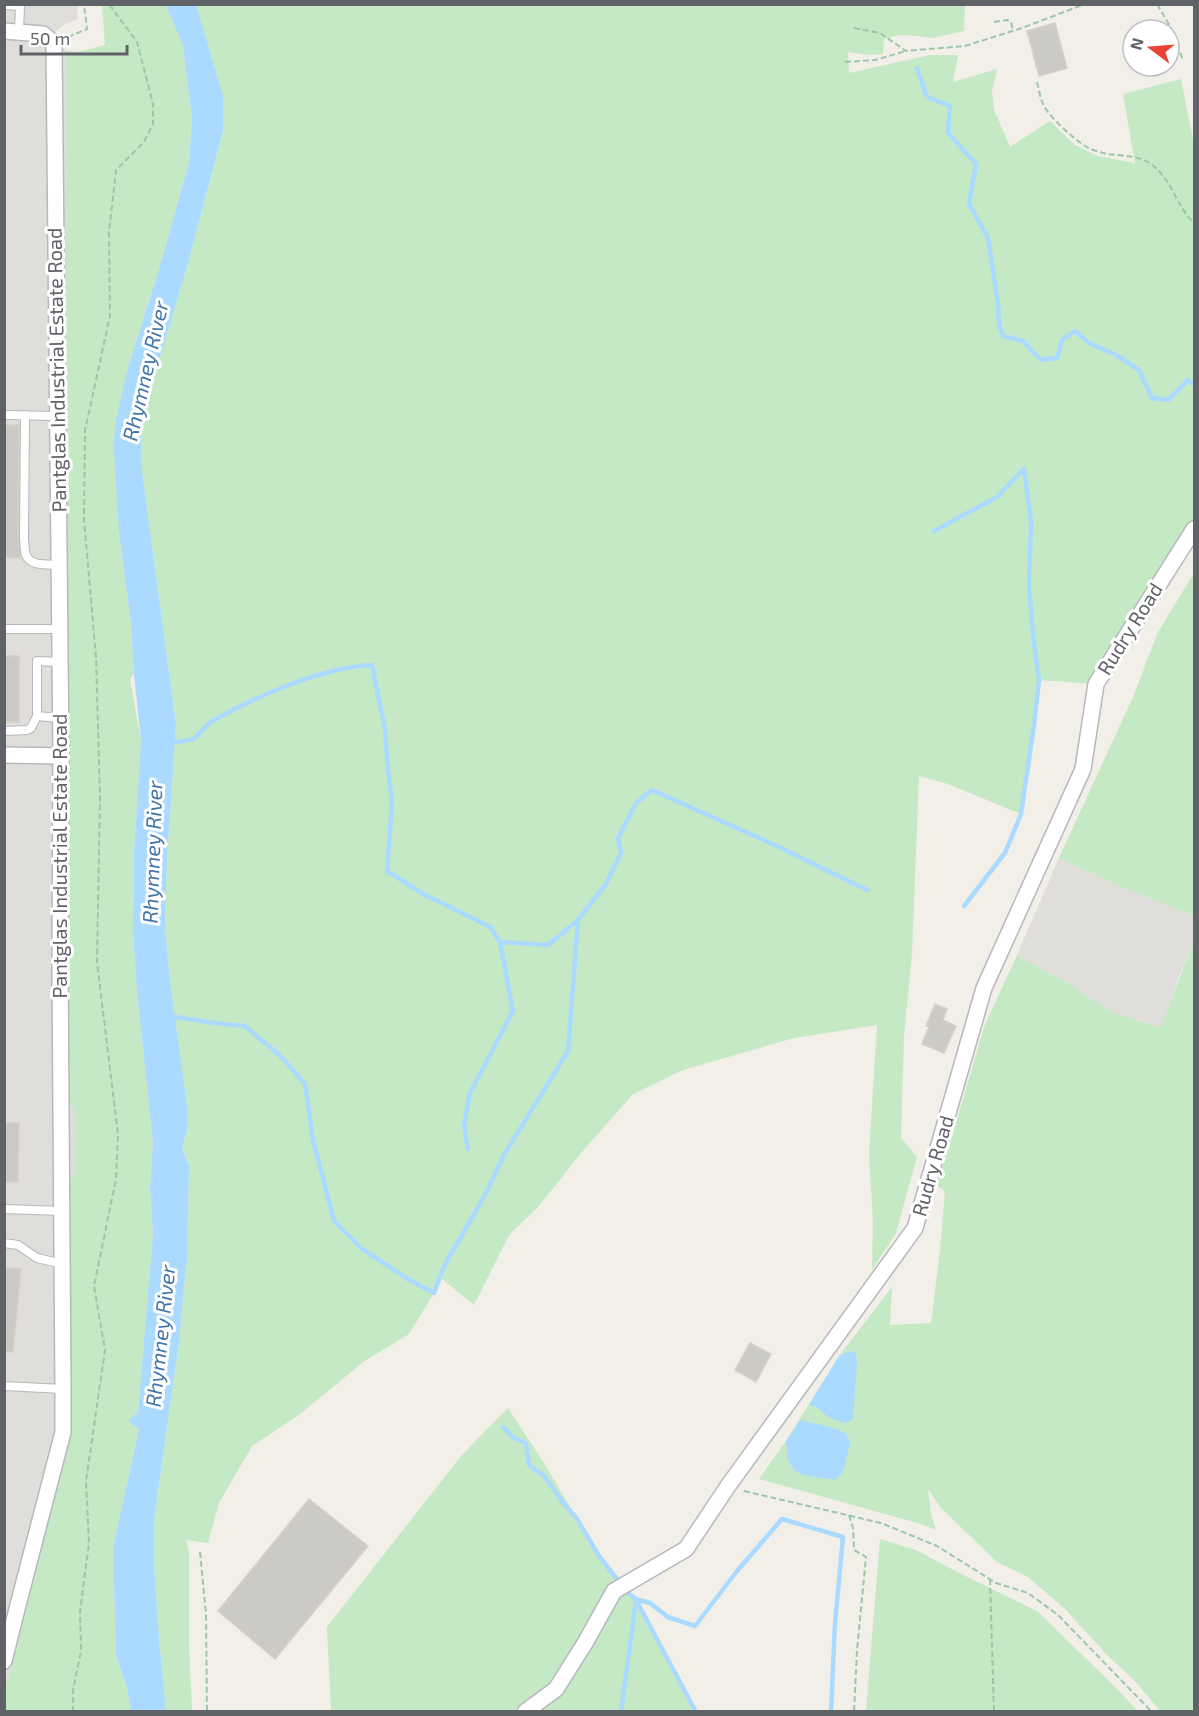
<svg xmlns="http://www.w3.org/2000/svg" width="1199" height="1716" viewBox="0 0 1199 1716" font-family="'Exo 2',sans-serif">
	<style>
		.industrial { fill: #e0deda }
		.green { fill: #c5e8c5 }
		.water { fill: #aadaff }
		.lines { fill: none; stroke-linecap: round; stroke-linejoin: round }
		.stream { stroke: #aadaff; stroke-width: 4.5 }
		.building { fill: #cccac5; stroke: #d6d1c6; stroke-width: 1.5 }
		.lane-casing { stroke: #b5b8bc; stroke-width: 10 }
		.street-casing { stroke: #b5b8bc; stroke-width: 18 }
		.path { stroke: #9cc7a9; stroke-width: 2; stroke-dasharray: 6 3; stroke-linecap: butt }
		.lane { stroke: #fff; stroke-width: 8 }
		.street { stroke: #fff; stroke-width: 15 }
		.labels { text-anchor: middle; stroke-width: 6; stroke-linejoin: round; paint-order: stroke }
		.street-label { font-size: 20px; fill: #5f6368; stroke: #fff }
		.water-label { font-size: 21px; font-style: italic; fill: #4174aa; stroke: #fff }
	</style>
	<rect width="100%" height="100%" fill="#f1efe8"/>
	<!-- industrial -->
	<path class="industrial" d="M 77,4 L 78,19 L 64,25 L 54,33 L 66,51 L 64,403 L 66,1096 L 75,1111 L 76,1171 L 68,1184 L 65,1441 L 46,1531 L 5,1690 L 4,5 Z
		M 1059,858 L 1121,887 L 1194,916 L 1194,941 L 1178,979 L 1161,1028 L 1108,1010 L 1066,982 L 1017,955 Z"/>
	<!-- green -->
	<path class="green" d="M 102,5 L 166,5 L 183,46 L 192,119 L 189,162 L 161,263 L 127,371 L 119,532 L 131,624 L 134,674 L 130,679 L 141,741 L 134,850 L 133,932 L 137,992 L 153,1143 L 150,1188 L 153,1234 L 138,1412 L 139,1428 L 113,1547 L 116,1655 L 127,1688 L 131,1711 L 5,1712 L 5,1690 L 46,1531 L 65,1441 L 68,1184 L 76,1171 L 75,1111 L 66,1096 L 64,403 L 66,51 L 78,52 L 105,45 Z
		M 196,5 L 965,5 L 964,31 L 932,38 L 917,36 L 899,35 L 884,39 L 883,54 L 867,55 L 848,52 L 849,73 L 930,55 L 958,55 L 953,82 L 997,69 L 992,91 L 994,110 L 1010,147 L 1050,121 L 1075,145 L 1098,156 L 1135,163 L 1123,94 L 1181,79 L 1194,145 L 1194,530 L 1096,684 L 1039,680 L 1021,814 L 948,784 L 919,776 L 912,954 L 904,1035 L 901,1138 L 917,1157 L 896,1233 L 872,1270 L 873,1221 L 869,1155 L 877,1025 L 794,1038 L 683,1070 L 633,1094 L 581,1153 L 539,1206 L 509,1235 L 474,1305 L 441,1278 L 434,1293 L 409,1334 L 363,1362 L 300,1414 L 252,1446 L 219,1503 L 208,1543 L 186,1540 L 189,1552 L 189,1646 L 192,1711 L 166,1711 L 159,1638 L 154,1566 L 154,1520 L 179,1342 L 187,1258 L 189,1166 L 182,1147 L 187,1131 L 170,983 L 165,925 L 167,862 L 176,724 L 142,471 L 141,436 L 147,401 L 187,267 L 223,131 L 222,96 Z
		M 1194,573 L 1194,916 L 1121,887 L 1059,858 L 1133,697 L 1158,632 Z
		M 1194,941 L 1194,1711 L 1160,1711 L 1135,1681 L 1107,1655 L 1066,1610 L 1028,1577 L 997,1562 L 941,1508 L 928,1489 L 931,1514 L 936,1530 L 921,1524 L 759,1479 L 786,1441 L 839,1356 L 892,1287 L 890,1325 L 931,1323 L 940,1250 L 945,1191 L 936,1185 L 954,1130 L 984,1027 L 1017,955 L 1066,982 L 1108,1010 L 1160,1028 Z
		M 508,1408 L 547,1468 L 599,1556 L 617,1579 L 604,1597 L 556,1678 L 541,1692 L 514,1711 L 331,1711 L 327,1627 L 461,1456 Z
		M 880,1539 L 916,1550 L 959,1573 L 1037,1611 L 1111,1683 L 1138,1711 L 866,1711 Z
		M 627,1592 L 636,1599 L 696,1711 L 536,1712 L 575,1676 L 590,1642 L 611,1605 Z"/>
	<!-- water -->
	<path class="water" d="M 166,5 L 196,5 L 223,96 L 223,131 L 187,267 L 147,401 L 141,436 L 142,471 L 176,724 L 167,862 L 165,925 L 170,983 L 187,1106 L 187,1131 L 182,1147 L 189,1166 L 187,1258 L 179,1342 L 154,1520 L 154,1566 L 159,1638 L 166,1711 L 131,1712 L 127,1688 L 116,1655 L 113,1547 L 139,1429 L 128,1421 L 138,1412 L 153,1234 L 150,1188 L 153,1143 L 137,992 L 133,932 L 134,850 L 141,741 L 134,674 L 131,624 L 119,532 L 114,450 L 115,425 L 127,371 L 161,263 L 189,162 L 192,119 L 183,46 Z
		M 850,1351 L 856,1353 L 857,1363 L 853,1419 L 847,1423 C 840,1421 832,1420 827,1416 C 819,1410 820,1407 809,1405 L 839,1356 Z
		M 800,1420 L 830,1427 L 846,1433 L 850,1442 L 845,1464 L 842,1473 L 835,1480 L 803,1475 L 795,1471 L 788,1460 L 786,1441 Z"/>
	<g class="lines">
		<!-- stream -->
		<path class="stream" d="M 917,68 L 927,97 L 950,106 L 948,133 L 976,164 L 969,204 L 988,238 L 998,304 L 999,325 L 1003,336 L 1023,341 L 1041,360 L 1057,358 L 1062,340 L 1075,331 L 1089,343 L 1116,355 L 1139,370 L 1152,398 L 1168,400 L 1188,380 L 1194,384
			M 934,531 L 997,497 L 1024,469 L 1031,522 L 1029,585 L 1033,636 L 1039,680 L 1034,725 L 1021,814 L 1005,853 L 964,906
			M 578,920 L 606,884 L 621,853 L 618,838 L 636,803 L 652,790 L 779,847 L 867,890
			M 175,1017 L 214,1023 L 245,1026 L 280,1056 L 305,1084 L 313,1140 L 334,1221 L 362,1249 L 406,1278 L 434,1293 L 444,1266 L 485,1195 L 504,1155 L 568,1051 L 578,920 L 548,945 L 500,942 L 490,927 L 423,894 L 387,871 L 392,802 L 387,761 L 385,729 L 372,665 C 323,667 257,696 214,720 C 206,724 201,734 193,739 C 188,741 180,741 175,742
			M 468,1149 L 464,1125 L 470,1093 L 513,1011 L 500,942
			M 503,1427 L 514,1438 L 526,1443 L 529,1465 L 544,1476 L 561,1500 L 577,1519 L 599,1556 L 627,1592 L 636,1599 L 621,1712
			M 636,1599 L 650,1603 L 668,1617 L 695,1626 L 737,1571 L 782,1519 L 843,1537 L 835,1623 L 831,1712
			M 636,1600 L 696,1712"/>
	</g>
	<!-- building -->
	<path class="building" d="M 1055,23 L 1067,68 L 1039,76 L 1027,31 Z
		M 4,425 L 19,425 L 18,539 L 21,558 L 4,557 Z
		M 4,656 L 19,656 L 19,722 L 4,722 Z
		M 935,1004 L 947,1009 L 943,1020 L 956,1026 L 944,1053 L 922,1044 L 929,1027 L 926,1026 Z
		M 4,1123 L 19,1123 L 18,1182 L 4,1182 Z
		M 4,1268 L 21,1269 L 13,1352 L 4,1351 Z
		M 750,1343 L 771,1354 L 756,1382 L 735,1370 Z
		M 309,1499 L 368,1546 L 275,1659 L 218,1611 Z"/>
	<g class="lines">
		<defs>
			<path id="lane" d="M 4,5 L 20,6 L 19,32
				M 4,415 L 57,416
				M 25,415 L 24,539 C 25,544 24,551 26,555 C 30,567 50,564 60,565
				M 4,629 L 60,629
				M 37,716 L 37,661 L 60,662
				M 4,731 L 27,730 L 31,728 L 37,716 L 60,718
				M 4,1209 L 62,1211
				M 4,1243 L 18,1245 L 37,1258 L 63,1264
				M 4,1386 L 63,1389"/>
			<path id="street" d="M 4,31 L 43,34 L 54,43 L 61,756 L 60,968 L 63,1389 L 63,1432 L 18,1605 L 4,1661
				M 4,755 L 61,756
				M 525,1712 L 556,1689 L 585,1643 L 614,1591 L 686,1549 L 728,1486 L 915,1228 L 984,988 L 1083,769 L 1096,684 L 1194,529"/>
		</defs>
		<!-- lane casing -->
		<use href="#lane" class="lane-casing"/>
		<!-- street casing -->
		<use href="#street" class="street-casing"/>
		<!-- path -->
		<path class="path" d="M 1157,4 L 1171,28 L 1183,60
			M 994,22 L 1007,20 L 1011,22 L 1013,31
			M 854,28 L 880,33 L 906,51 L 965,46 L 1022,28 L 1085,4
			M 68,37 L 87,29 L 84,4
			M 845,62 L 875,60 L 906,51
			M 1037,82 C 1039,89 1040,98 1043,104 C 1047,115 1075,140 1085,146 C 1091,150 1100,152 1107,154 C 1121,156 1139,155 1151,164 C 1172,179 1176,206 1194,223
			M 744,1491 L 881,1523 L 937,1546 L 996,1583 L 1028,1593 L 1058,1615 L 1152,1712
			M 849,1515 L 853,1528 L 854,1550 L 866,1557 L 857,1650 L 854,1712
			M 200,1552 L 206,1614 L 207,1712
			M 990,1579 L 994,1712
			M 73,1712 L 73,1690 L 81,1651 L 80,1612 L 89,1543 L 86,1481 L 105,1350 L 94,1286 L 116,1179 L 118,1135 L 97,962 L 100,797 L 96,657 L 84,520 L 85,430 L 110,316 L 109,232 L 116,170 L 144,142 L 153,124 L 153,104 L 137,42 L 109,4"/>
		<!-- lane -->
		<use href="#lane" class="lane"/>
		<!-- street -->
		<use href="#street" class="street"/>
	</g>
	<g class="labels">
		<!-- street labels -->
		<g class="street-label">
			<text transform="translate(57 370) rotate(-91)" y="7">Pantglas Industrial Estate Road</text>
			<text transform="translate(1130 629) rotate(-58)" y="7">Rudry Road</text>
			<text transform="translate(60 856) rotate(-90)" y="7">Pantglas Industrial Estate Road</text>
			<text transform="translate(933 1166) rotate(-74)" y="7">Rudry Road</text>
		</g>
		<!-- water labels -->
		<g class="water-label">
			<text transform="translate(146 371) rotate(-77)" y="7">Rhymney River</text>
			<text transform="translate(153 852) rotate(-88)" y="7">Rhymney River</text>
			<text transform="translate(161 1336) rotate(-84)" y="7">Rhymney River</text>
		</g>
	</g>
	<!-- border -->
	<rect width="1199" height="1716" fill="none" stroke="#5f6368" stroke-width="12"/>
	<!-- north arrow -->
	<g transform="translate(1151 48) rotate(286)"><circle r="28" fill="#ffffff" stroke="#bfc1c3" stroke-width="1.5"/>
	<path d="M0-4.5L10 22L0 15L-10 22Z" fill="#ea4335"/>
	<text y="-9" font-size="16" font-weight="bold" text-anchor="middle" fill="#5f6368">N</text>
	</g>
	<!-- scale -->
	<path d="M21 45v9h106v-9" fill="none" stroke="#5f6368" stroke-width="3"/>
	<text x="30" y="45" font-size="18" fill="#5f6368" stroke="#ffffff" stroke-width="4.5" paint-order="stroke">50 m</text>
</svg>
